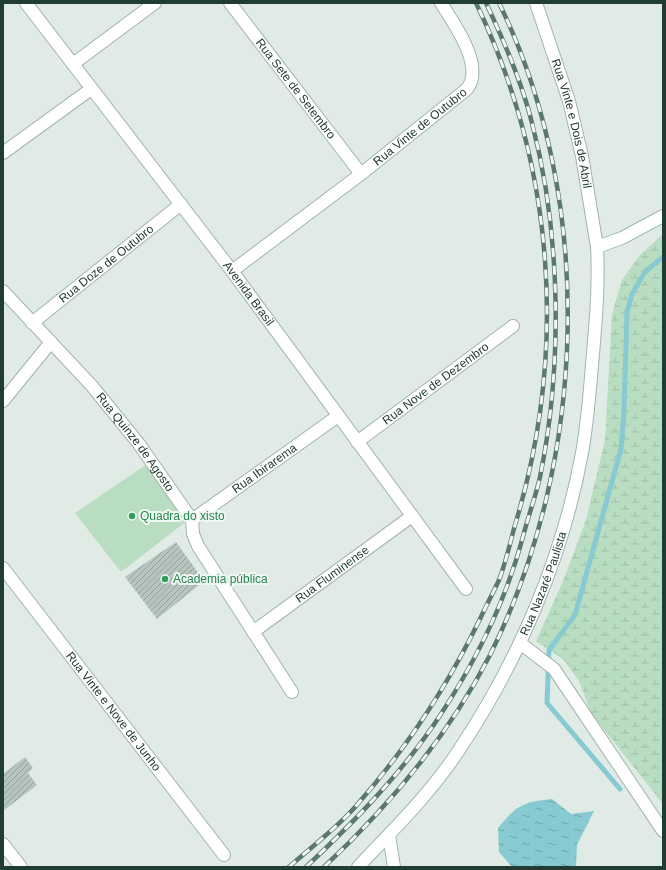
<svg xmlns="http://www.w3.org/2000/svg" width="666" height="870" viewBox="0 0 666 870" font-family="Helvetica,sans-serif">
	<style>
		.wetland { fill: url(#wetland-marsh) }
		.pitch { fill: #b9ddc1 }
		.water { fill: url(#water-ripples) }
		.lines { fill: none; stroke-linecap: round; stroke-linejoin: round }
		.stream { stroke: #88cad1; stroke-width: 5 }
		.building { fill: url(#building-hatch) }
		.minor-casing { stroke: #a3b3ad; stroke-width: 14 }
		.tertiary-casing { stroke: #a3b3ad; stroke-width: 14 }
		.secondary-casing { stroke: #9fb7ad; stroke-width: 14 }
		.minor { stroke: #fff; stroke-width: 12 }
		.tertiary { stroke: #fff; stroke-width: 12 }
		.secondary { stroke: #fff; stroke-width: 12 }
		.rail-casing { stroke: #5b786e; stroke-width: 4.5 }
		.rail { stroke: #f1f8f4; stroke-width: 3; stroke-dasharray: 9; stroke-linecap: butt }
		.leisure-dot { fill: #2e9e5b; stroke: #f1f8f4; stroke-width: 1.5 }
		.labels { text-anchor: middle; stroke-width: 4; stroke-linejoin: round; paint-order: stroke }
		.street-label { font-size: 12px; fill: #213c33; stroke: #f1f8f4 }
		.leisure-label { font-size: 12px; fill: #27864d; stroke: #f1f8f4; text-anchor: start }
	</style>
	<defs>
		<pattern id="wetland-marsh" width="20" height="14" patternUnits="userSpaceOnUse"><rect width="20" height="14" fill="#b9ddc1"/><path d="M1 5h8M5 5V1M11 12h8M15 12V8" fill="none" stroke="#9fbfa6"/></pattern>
		<pattern id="water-ripples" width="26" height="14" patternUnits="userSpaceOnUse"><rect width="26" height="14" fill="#88cad1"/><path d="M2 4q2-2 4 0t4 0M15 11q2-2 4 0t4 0" fill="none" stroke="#6fa5aa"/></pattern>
		<pattern id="building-hatch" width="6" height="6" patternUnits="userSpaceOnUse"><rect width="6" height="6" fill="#b6c6bf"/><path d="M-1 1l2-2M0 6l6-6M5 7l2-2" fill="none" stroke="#94a29c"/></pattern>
	</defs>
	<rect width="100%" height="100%" fill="#e0ebe6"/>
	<!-- wetland -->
	<path class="wetland" d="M 663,234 L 663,804 L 591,713 L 579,681 L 564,660 L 536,641 L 564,579 L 586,520 L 605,440 L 612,314 L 622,280 L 640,255 Z"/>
	<!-- pitch -->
	<path class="pitch" d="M 150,462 L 188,520 L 121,572 L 75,513 Z"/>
	<!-- water -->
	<path class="water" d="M 552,799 L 571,814 L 594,811 L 577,845 L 576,867 L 512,867 L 499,852 L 498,828 C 517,805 523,802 552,799 Z"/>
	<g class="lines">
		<!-- stream -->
		<path class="stream" d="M 620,789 L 547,703 L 549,650 L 575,615 L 621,449 L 624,412 L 627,313 L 632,294 L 645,272 L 663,257"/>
	</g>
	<!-- building -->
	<path class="building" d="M 176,542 L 204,581 L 157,619 L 125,577 Z
		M 25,757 L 33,768 L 28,773 L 37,785 L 3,811 L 3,774 Z"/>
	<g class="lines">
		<defs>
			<g id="minor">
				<path id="s1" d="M 230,3 L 361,174"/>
				<path id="s2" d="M 536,3 L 569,101 L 582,156 L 597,247"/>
				<path d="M 73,64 L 155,3"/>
				<path d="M 3,153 L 91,89"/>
				<path id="s3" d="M 232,271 L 361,174 L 467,89 C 485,66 454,24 441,3"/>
				<path id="s4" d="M 3,291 L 92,386 L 139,444 L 192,520 L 193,534 L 198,546 L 292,692"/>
				<path id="s5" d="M 32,323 L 181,204"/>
				<path d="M 3,401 L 51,342"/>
				<path id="s6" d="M 357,442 L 513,326"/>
				<path id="s7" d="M 192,520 L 338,416"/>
				<path id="s8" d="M 3,568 L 224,855"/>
				<path id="s9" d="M 253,632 L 412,516"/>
				<path d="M 520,643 L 554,669 L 663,831"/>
				<path d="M 389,835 L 394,867"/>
				<path d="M 3,844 L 21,867"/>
			</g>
			<g id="tertiary">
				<path id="s10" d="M 26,3 L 232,271 L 466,589"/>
			</g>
			<g id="secondary">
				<path id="s11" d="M 358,867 C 393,830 431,793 459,750 C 518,662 563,557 582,453 C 588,420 590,387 593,354 C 596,318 599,283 597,247 L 622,238 L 663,216"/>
			</g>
		</defs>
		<!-- minor casing -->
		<use href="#minor" class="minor-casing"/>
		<!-- tertiary casing -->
		<use href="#tertiary" class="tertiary-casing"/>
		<!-- secondary casing -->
		<use href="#secondary" class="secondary-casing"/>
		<!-- minor -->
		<use href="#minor" class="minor"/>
		<!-- tertiary -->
		<use href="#tertiary" class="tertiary"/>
		<!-- secondary -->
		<use href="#secondary" class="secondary"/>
		<defs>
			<path id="rail" d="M 289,867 C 311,847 337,828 356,806 C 406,749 447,687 480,619 C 486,606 493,593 499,580 C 506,562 510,543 515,525 C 568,351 555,167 476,3
				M 306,867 C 355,821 404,771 441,714 C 469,671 497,618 513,569 C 519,553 523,535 528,519 C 532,505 537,491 540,477 C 563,365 561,234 532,123 C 522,82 504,41 486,3
				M 324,867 C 389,806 449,735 490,655 C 588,459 596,201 499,3"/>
		</defs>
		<!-- rail casing -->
		<use href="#rail" class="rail-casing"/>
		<!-- rail -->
		<use href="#rail" class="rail"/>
	</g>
	<!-- markers -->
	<g class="leisure-dot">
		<circle cx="132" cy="516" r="4"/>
		<circle cx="165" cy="579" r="4"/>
	</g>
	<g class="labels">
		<!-- street labels -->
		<g class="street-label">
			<text dy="4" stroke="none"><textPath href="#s1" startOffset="108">Rua Sete de Setembro</textPath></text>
			<text dy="4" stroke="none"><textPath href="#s2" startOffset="126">Rua Vinte e Dois de Abril</textPath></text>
			<text dy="4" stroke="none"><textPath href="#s3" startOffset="237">Rua Vinte de Outubro</textPath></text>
			<text dy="4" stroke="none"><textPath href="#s5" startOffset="95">Rua Doze de Outubro</textPath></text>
			<text dy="4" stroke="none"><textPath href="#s10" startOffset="366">Avenida Brasil</textPath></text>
			<text dy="4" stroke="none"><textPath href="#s6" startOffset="98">Rua Nove de Dezembro</textPath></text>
			<text dy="4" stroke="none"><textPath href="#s4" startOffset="201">Rua Quinze de Agosto</textPath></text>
			<text dy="4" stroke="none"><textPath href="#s7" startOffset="89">Rua Ibirarema</textPath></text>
			<text dy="4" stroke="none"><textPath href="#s9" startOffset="98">Rua Fluminense</textPath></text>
			<text dy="4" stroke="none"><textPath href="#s11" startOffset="342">Rua Nazaré Paulista</textPath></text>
			<text dy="4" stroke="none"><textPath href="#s8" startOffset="181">Rua Vinte e Nove de Junho</textPath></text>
		</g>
		<!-- leisure labels -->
		<g class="leisure-label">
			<text x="140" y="520">Quadra do xisto</text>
			<text x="173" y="583">Academia pública</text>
		</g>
	</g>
	<!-- border -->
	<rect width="666" height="870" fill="none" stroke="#213c33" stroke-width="8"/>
</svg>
